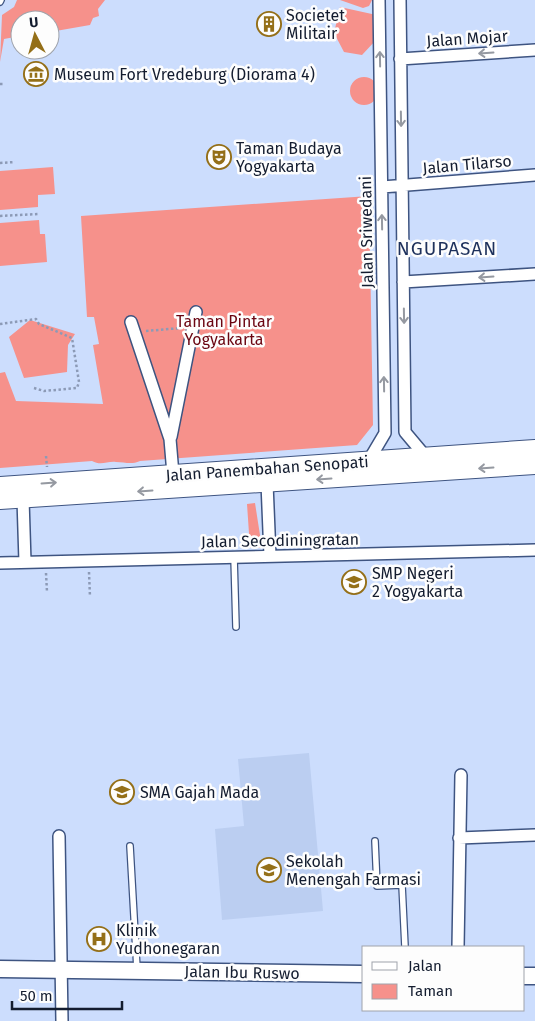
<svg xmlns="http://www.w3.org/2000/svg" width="535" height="1021" viewBox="0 0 535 1021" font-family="'Fira Sans',sans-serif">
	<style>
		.built { fill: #bbcef1 }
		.green { fill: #f6918b }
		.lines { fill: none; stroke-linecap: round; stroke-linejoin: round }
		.lane-casing { stroke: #3e5481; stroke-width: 8 }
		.street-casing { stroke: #3e5481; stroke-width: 14 }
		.secondary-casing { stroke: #3e5481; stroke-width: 19 }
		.primary-casing { stroke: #3e5481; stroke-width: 20 }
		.path { stroke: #8c9ab6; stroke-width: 2.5; stroke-dasharray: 2.5 2.5; stroke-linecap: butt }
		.lane { stroke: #fff; stroke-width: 5.5 }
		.street { stroke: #fff; stroke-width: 11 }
		.secondary { stroke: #fff; stroke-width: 16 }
		.primary { stroke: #fff; stroke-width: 18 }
		.oneway { stroke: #9599a1 }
		.labels { text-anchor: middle; stroke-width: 5; stroke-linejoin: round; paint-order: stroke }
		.poi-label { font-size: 16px; fill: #131c2f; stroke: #fdfdfd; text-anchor: start }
		.street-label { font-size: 16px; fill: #131c2f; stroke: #fdfdfd }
		.park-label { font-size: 16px; fill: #6b0612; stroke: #fdfdfd }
		.quarter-label { font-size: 19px; letter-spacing: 1px; fill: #1e315c; stroke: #fdfdfd }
	</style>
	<rect width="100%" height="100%" fill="#ccddfd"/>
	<!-- built -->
	<path class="built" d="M 309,753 L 323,911 L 222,920 L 215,829 L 244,826 L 238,759 Z"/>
	<!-- green -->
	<path class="green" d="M 17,0 L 105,0 L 98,9 L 99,16 L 93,18 L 90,25 L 50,32 L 50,20 L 20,20 L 20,36 L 4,39 L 0,62 L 2,15 L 14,7 Z
		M 340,0 L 372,0 L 369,6 L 363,8 Z
		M 340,7 L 381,16 L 376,40 L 362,55 L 344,52 L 334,33 Z
		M350 91a14 14 0 1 1 28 0a14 14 0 1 1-28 0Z
		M 53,167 L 55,194 L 38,195 L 38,207 L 0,210 L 0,171 Z
		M 369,196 L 373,425 L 357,445 L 140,461 C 131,465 125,462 116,462 C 107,461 101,466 92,461 L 0,468 L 0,373 L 5,372 L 16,401 L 103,404 L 93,345 L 99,344 L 94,317 L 87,317 L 81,216 Z
		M 39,220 L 40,234 L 45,234 L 47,262 L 0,266 L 0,223 Z
		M 30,320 L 75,334 L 68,345 L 67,372 L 24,378 L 9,337 Z
		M 255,503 L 262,548 L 250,548 L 247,504 Z"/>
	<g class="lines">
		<defs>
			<path id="lane" d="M 0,2 L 1,0
				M 234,557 L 236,627
				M 375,841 L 377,886 L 402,885 L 405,947
				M 130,846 L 137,969"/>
			<path id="street" d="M 400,0 L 405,432 L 426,457
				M 400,59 L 535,50
				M 382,187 L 535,175
				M 403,282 L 535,274
				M 131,322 L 170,439 L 173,474
				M 171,437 L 196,312
				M 369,460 L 385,433 L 379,0
				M 267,483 L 270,556
				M 23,499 L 25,562
				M 0,563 L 535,550
				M 59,836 L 62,1021
				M 459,838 L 535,835
				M 458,947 L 461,775"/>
			<path id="secondary" d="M 0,969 L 364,974
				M 524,976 L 535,976"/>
			<path id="primary" d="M 0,486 L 535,449
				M 0,500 L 535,465"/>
		</defs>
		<!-- lane casing -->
		<use href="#lane" class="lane-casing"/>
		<!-- street casing -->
		<use href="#street" class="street-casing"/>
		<!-- secondary casing -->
		<use href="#secondary" class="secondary-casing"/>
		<!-- primary casing -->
		<use href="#primary" class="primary-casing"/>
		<!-- path -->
		<path class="path" d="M 0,84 L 3,84
			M 0,163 L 15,162
			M 0,216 L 39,214
			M 0,324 L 36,319 L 39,324 L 72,338 L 79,382 L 77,388 L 44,391 L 34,388
			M 146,331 L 181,328
			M 46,456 L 47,467
			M 89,572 L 90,597
			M 46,573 L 47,592"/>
		<!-- lane -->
		<use href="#lane" class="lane"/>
		<!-- street -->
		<use href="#street" class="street"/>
		<!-- secondary -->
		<use href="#secondary" class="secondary"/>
		<!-- primary -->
		<use href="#primary" class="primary"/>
	</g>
	<!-- one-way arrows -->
	<defs><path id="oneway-shaft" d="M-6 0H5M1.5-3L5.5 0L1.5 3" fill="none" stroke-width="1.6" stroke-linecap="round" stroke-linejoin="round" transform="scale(1.25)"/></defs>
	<g class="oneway">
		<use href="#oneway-shaft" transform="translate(486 53) rotate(176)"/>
		<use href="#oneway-shaft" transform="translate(380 59) rotate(-91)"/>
		<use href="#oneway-shaft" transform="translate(401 119) rotate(89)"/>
		<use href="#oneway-shaft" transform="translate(382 222) rotate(-91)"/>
		<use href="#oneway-shaft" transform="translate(486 277) rotate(176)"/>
		<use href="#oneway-shaft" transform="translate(404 316) rotate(89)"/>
		<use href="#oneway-shaft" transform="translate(384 384) rotate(-91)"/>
		<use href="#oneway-shaft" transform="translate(486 468) rotate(176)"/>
		<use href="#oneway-shaft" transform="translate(324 479) rotate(176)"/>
		<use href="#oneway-shaft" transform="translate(49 483) rotate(-4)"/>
		<use href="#oneway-shaft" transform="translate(145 491) rotate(176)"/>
	</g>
	<!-- icons -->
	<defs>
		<symbol id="building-ring" viewBox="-11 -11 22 22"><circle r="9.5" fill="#fdfdfd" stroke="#946f18" stroke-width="1.5"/><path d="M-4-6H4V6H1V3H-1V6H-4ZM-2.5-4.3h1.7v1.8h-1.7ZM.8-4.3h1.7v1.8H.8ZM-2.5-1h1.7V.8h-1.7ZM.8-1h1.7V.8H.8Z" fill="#946f18"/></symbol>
		<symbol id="museum-ring" viewBox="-11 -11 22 22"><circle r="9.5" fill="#fdfdfd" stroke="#946f18" stroke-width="1.5"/><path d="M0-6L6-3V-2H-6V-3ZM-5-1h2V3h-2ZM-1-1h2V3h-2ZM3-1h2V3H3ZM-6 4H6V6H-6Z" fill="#946f18"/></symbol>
		<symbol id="theatre-ring" viewBox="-11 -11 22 22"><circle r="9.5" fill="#fdfdfd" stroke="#946f18" stroke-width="1.5"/><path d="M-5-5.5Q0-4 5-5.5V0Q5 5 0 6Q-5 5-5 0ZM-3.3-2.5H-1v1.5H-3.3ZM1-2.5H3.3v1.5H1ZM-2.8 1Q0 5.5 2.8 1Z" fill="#946f18"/></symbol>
		<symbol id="school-ring" viewBox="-11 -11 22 22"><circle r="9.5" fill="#fdfdfd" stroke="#946f18" stroke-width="1.5"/><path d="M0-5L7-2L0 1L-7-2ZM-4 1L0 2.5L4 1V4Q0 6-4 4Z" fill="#946f18"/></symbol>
		<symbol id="hospital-ring" viewBox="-11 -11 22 22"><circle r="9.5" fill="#fdfdfd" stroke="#946f18" stroke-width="1.5"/><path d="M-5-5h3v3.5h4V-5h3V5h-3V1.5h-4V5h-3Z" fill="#946f18"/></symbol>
	</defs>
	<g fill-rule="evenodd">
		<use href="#building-ring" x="255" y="10" width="28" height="28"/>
		<use href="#museum-ring" x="22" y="60" width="28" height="28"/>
		<use href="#theatre-ring" x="205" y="143" width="28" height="28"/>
		<use href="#school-ring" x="340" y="568" width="28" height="28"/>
		<use href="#school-ring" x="108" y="778" width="28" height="28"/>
		<use href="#school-ring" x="255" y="856" width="28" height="28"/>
		<use href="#hospital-ring" x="85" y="925" width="28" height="28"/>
	</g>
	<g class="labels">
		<!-- poi labels -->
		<g class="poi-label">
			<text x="286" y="21">Societet<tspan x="286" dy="18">Militair</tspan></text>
			<text x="54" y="80">Museum Fort Vredeburg (Diorama 4)</text>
			<text x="236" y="154">Taman Budaya<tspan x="236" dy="18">Yogyakarta</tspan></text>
			<text x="372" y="579">SMP Negeri<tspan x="372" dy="18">2 Yogyakarta</tspan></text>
			<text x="140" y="798">SMA Gajah Mada</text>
			<text x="286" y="867">Sekolah<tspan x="286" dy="18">Menengah Farmasi</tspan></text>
			<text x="116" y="936">Klinik<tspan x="116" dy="18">Yudhonegaran</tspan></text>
		</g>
		<!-- street labels -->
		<g class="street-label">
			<text transform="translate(467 38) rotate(-4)" y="6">Jalan Mojar</text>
			<text transform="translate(467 164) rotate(-5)" y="6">Jalan Tilarso</text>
			<text transform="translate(366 232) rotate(-91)" y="6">Jalan Sriwedani</text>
			<text transform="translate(267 468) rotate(-4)" y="6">Jalan Panembahan Senopati</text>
			<text transform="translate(280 540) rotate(-1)" y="6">Jalan Secodiningratan</text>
			<text transform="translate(242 972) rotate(1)" y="6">Jalan Ibu Ruswo</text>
		</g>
		<!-- park labels -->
		<g class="park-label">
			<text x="224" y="327">Taman Pintar<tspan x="224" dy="18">Yogyakarta</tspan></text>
		</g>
		<!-- quarter labels -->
		<g class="quarter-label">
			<text x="447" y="255">NGUPASAN</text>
		</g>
	</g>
	<!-- legend -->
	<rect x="362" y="946" width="162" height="65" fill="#fdfdfd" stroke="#9fa3ab"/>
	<rect x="372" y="962" width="25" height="8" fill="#ffffff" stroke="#9fa3ab"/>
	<text x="408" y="971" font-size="15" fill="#131c2f">Jalan</text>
	<rect x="372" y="984" width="25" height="15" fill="#f6918b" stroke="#9fa3ab"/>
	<text x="408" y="996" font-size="15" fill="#131c2f">Taman</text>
	<!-- north arrow -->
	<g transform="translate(35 35) rotate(354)"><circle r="24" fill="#fdfdfd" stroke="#9fa3ab"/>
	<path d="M0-4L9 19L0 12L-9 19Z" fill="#946f18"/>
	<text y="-8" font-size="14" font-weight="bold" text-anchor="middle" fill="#131c2f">U</text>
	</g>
	<!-- scale -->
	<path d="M12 1001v8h110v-8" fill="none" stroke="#131c2f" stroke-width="2.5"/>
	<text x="20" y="1001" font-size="15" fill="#131c2f" stroke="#fdfdfd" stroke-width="4" paint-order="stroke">50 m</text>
</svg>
